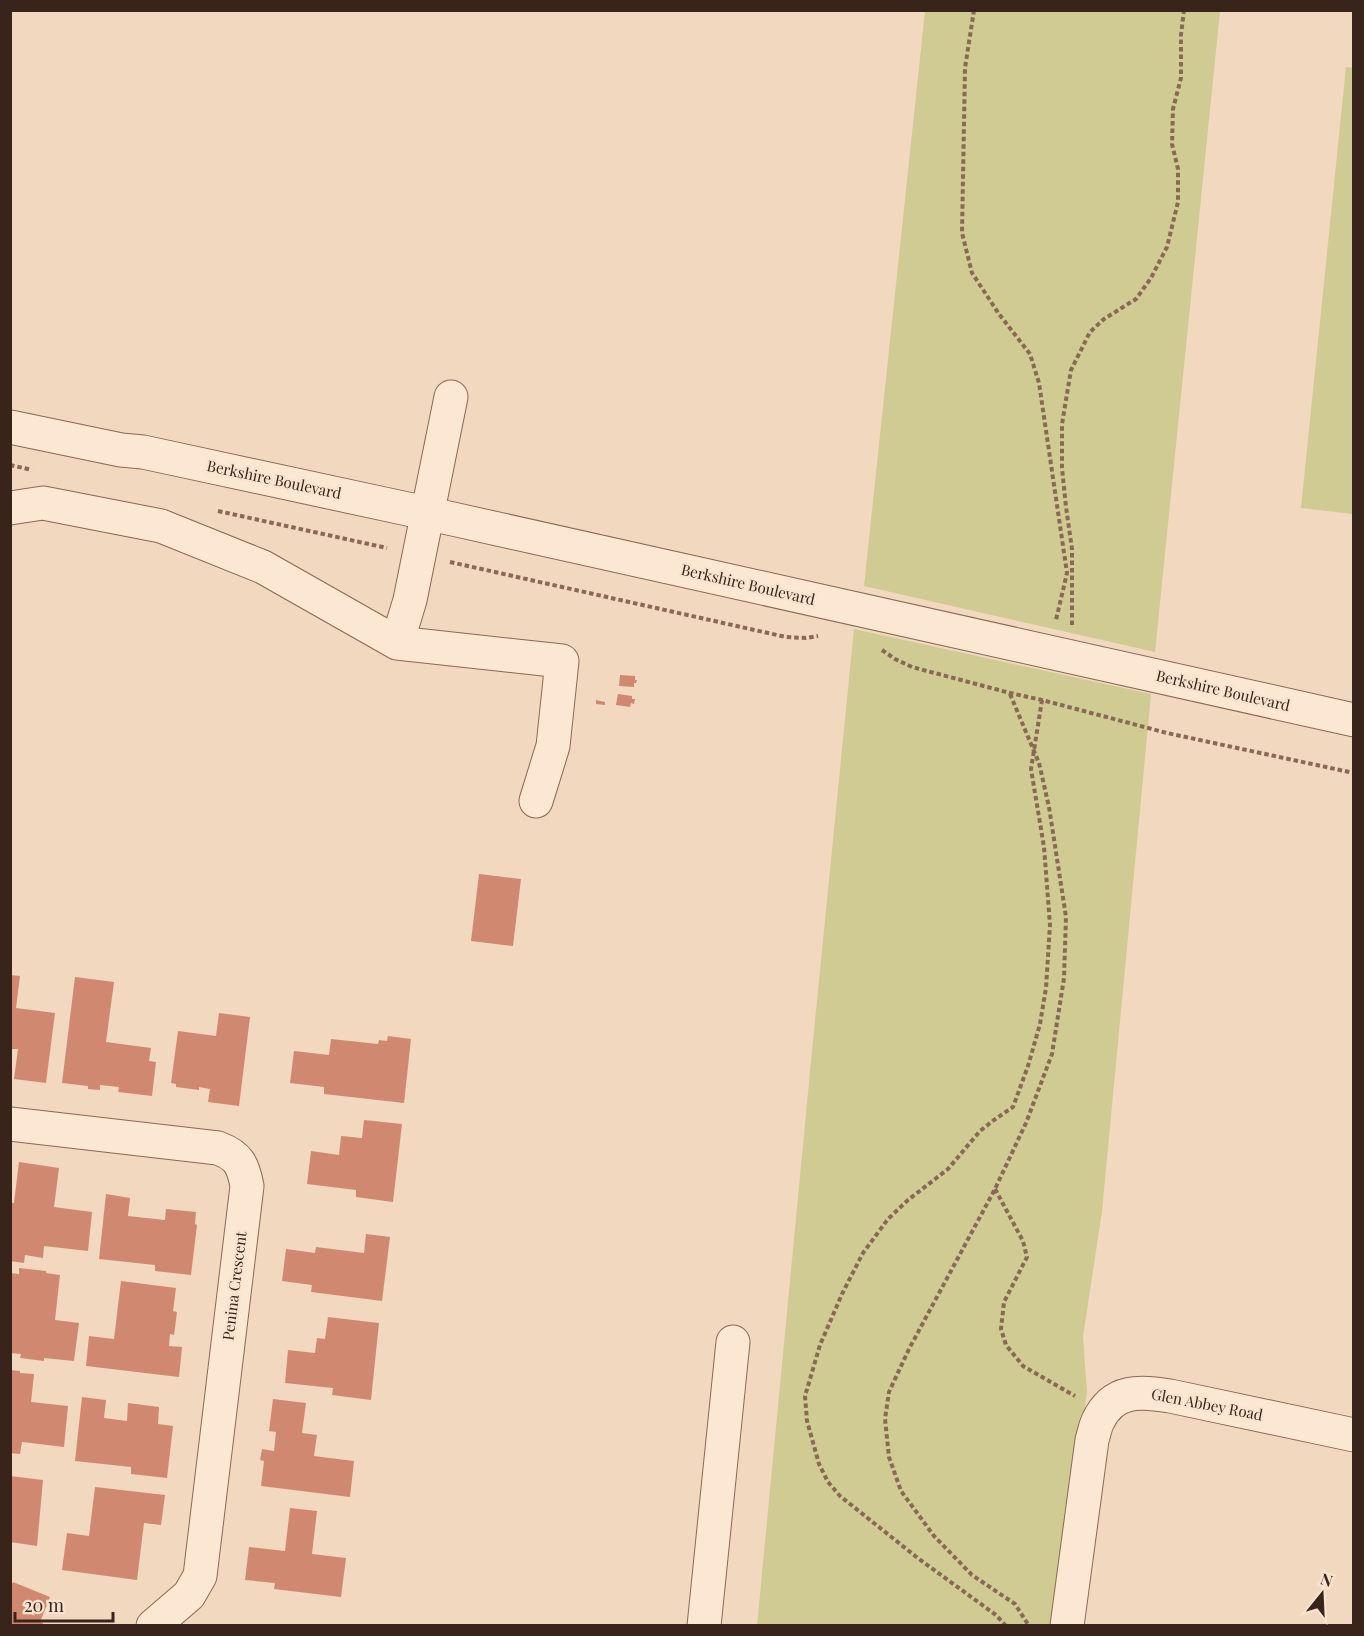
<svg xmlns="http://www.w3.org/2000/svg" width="1364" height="1636" viewBox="0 0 1364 1636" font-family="'Playfair Display',serif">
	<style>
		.green { fill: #cfcb92 }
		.building { fill: #d18871 }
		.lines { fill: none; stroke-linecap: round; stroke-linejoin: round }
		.minor-casing { stroke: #8a6856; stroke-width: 35 }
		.path { stroke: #8a6856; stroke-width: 4; stroke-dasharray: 4.5 3; stroke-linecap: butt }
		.minor { stroke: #fbe7d2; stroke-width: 33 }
		.labels { text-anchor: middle; stroke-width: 4.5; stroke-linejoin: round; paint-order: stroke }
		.street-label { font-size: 15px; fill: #38241b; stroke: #f8e4ce }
	</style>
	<rect width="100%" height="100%" fill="#f1d8be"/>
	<!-- green -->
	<path class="green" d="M 925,11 L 1220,11 L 1155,652 L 864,586 Z
		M 1346,67 L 1354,68 L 1353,514 L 1301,508 Z
		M 854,629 L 1151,694 L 1102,1211 L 1083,1337 L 1087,1392 L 1054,1625 L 757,1626 L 812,1051 Z"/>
	<!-- building -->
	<path class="building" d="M 620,675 L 635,676 L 635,680 L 637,680 L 636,683 L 634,683 L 634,687 L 619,686 Z
		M 618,694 L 632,696 L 632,699 L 635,699 L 634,704 L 631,703 L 630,707 L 616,705 Z
		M 596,700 L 605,702 L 605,705 L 596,704 Z
		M 479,874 L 521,879 L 513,946 L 471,941 Z
		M 10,975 L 20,976 L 16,1008 L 55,1013 L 46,1083 L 14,1079 L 18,1049 L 10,1049 Z
		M 75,977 L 114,982 L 106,1042 L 151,1048 L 149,1061 L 156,1062 L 152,1096 L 118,1092 L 119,1087 L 100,1085 L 100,1090 L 88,1089 L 88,1086 L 62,1083 Z
		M 219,1013 L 250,1017 L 239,1106 L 208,1102 L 210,1089 L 199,1087 L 199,1090 L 176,1087 L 176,1084 L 171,1083 L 178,1031 L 216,1036 Z
		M 388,1036 L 411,1039 L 404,1103 L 324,1094 L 324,1087 L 290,1083 L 294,1051 L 329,1055 L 331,1039 L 378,1044 L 379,1040 L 387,1041 Z
		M 364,1120 L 402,1124 L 393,1202 L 356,1197 L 356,1190 L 307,1184 L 311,1151 L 339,1155 L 341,1136 L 362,1138 Z
		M 19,1162 L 59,1168 L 54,1207 L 92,1212 L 88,1251 L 44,1246 L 43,1258 L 25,1255 L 24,1263 L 10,1261 L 10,1203 L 14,1203 Z
		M 106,1194 L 130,1198 L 128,1216 L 165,1220 L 166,1209 L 196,1212 L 195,1224 L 197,1225 L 191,1275 L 155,1271 L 155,1265 L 99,1259 Z
		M 366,1234 L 390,1237 L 382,1301 L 311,1292 L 312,1285 L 282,1281 L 286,1249 L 315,1253 L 316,1247 L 364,1253 Z
		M 19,1268 L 46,1271 L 46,1273 L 60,1275 L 55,1320 L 79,1323 L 74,1361 L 44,1358 L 44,1361 L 20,1358 L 21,1354 L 10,1353 L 10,1273 L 19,1274 Z
		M 121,1281 L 176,1288 L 173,1311 L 177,1312 L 174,1335 L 170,1334 L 169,1346 L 182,1347 L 179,1377 L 86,1366 L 89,1336 L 114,1339 Z
		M 328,1317 L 379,1323 L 371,1400 L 332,1395 L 333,1388 L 285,1383 L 288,1350 L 315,1353 L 317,1338 L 325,1339 Z
		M 10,1370 L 20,1371 L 20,1373 L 34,1374 L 31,1402 L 68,1406 L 64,1447 L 22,1442 L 20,1454 L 10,1453 Z
		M 82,1397 L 106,1400 L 104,1418 L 127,1421 L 128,1403 L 159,1407 L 158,1424 L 173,1426 L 167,1478 L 131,1474 L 131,1467 L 75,1461 Z
		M 273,1399 L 306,1403 L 302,1433 L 317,1435 L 314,1456 L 354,1461 L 350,1497 L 261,1486 L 264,1461 L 260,1460 L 262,1449 L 274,1451 L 276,1432 L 269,1431 Z
		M 10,1476 L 43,1480 L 37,1546 L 10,1542 Z
		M 95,1487 L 165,1495 L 161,1525 L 144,1523 L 137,1580 L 62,1570 L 67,1533 L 89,1536 Z
		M 290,1508 L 317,1511 L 312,1554 L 346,1558 L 341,1597 L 274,1589 L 275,1583 L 245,1580 L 249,1547 L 285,1551 Z
		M 13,1582 L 50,1597 L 40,1622 L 43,1623 L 42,1626 L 10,1626 L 10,1588 Z"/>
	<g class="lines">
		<defs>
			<path id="minor" d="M 10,427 L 121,450 L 143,452 L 426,513 L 1354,720
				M 10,508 L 43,503 L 161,526 L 263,567 L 397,643 L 410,600 L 451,397
				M 397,643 L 562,661 L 553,746 L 536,801
				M 10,1124 L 218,1148 C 239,1156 243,1165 247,1186 L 200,1576 L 189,1595 L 153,1626
				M 704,1626 L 733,1342
				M 1067,1626 L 1092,1440 C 1094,1434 1095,1427 1098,1421 C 1113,1389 1140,1391 1170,1396 L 1354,1435"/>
		</defs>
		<!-- minor casing -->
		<use href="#minor" class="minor-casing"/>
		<!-- path -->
		<path class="path" d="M 974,10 L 965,68 L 962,233 L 972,273 L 999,314 L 1030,354 L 1039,383 L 1067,573 L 1056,620
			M 10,465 L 32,470
			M 218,511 L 387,548
			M 450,562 L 786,637 L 806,638 L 818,636
			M 1072,625 L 1072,549 L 1066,507 L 1062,468 L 1062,424 L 1071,370 L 1090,332 L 1104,319 L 1136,299 L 1151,278 L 1167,247 L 1178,202 L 1178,169 L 1172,144 L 1173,109 L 1181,78 L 1181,35 L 1184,10
			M 882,650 L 895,659 L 912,667 L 1010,693 L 1042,700 L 1167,733 L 1354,773
			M 1010,694 L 1039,763 L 1049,807 L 1066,917 L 1064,978 L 1052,1054 L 1026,1123 L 995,1189 L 909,1349 L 889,1392 L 885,1419 L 889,1457 L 901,1491 L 934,1536 L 972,1575 L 1015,1604 L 1029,1626
			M 995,1189 L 1023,1241 L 1027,1257 L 1004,1302 L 1001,1329 L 1006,1345 L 1023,1366 L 1075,1396
			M 1006,1626 L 996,1615 L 919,1559 L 840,1496 L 828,1482 L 819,1464 L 807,1421 L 805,1396 L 820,1345 L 842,1294 L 863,1253 L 888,1219 L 908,1200 L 948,1169 L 980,1131 L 994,1120 L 1013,1107 L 1028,1066 L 1040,1024 L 1046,988 L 1050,925 L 1044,847 L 1031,769 L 1042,700"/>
		<!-- minor -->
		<use href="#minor" class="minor"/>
	</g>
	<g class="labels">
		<!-- street labels -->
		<g class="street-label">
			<text transform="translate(274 480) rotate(12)" y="5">Berkshire Boulevard</text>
			<text transform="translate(748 585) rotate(13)" y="5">Berkshire Boulevard</text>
			<text transform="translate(1223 691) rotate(13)" y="5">Berkshire Boulevard</text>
			<text transform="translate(235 1286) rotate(-83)" y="5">Penina Crescent</text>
			<text transform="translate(1207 1405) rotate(11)" y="5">Glen Abbey Road</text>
		</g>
	</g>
	<!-- border -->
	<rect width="1364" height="1636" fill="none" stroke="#38241b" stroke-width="24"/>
	<!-- north arrow -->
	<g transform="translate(1322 1594) rotate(18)" stroke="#f8e4ce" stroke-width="4.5" paint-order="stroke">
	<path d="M0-4.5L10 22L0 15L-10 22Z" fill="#38241b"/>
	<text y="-9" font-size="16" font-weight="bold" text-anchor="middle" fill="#38241b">N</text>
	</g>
	<!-- scale -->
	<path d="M15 1612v9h98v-9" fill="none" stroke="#38241b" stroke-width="3"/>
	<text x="24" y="1612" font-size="18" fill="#38241b" stroke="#f8e4ce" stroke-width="4.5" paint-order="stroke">20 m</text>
</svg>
